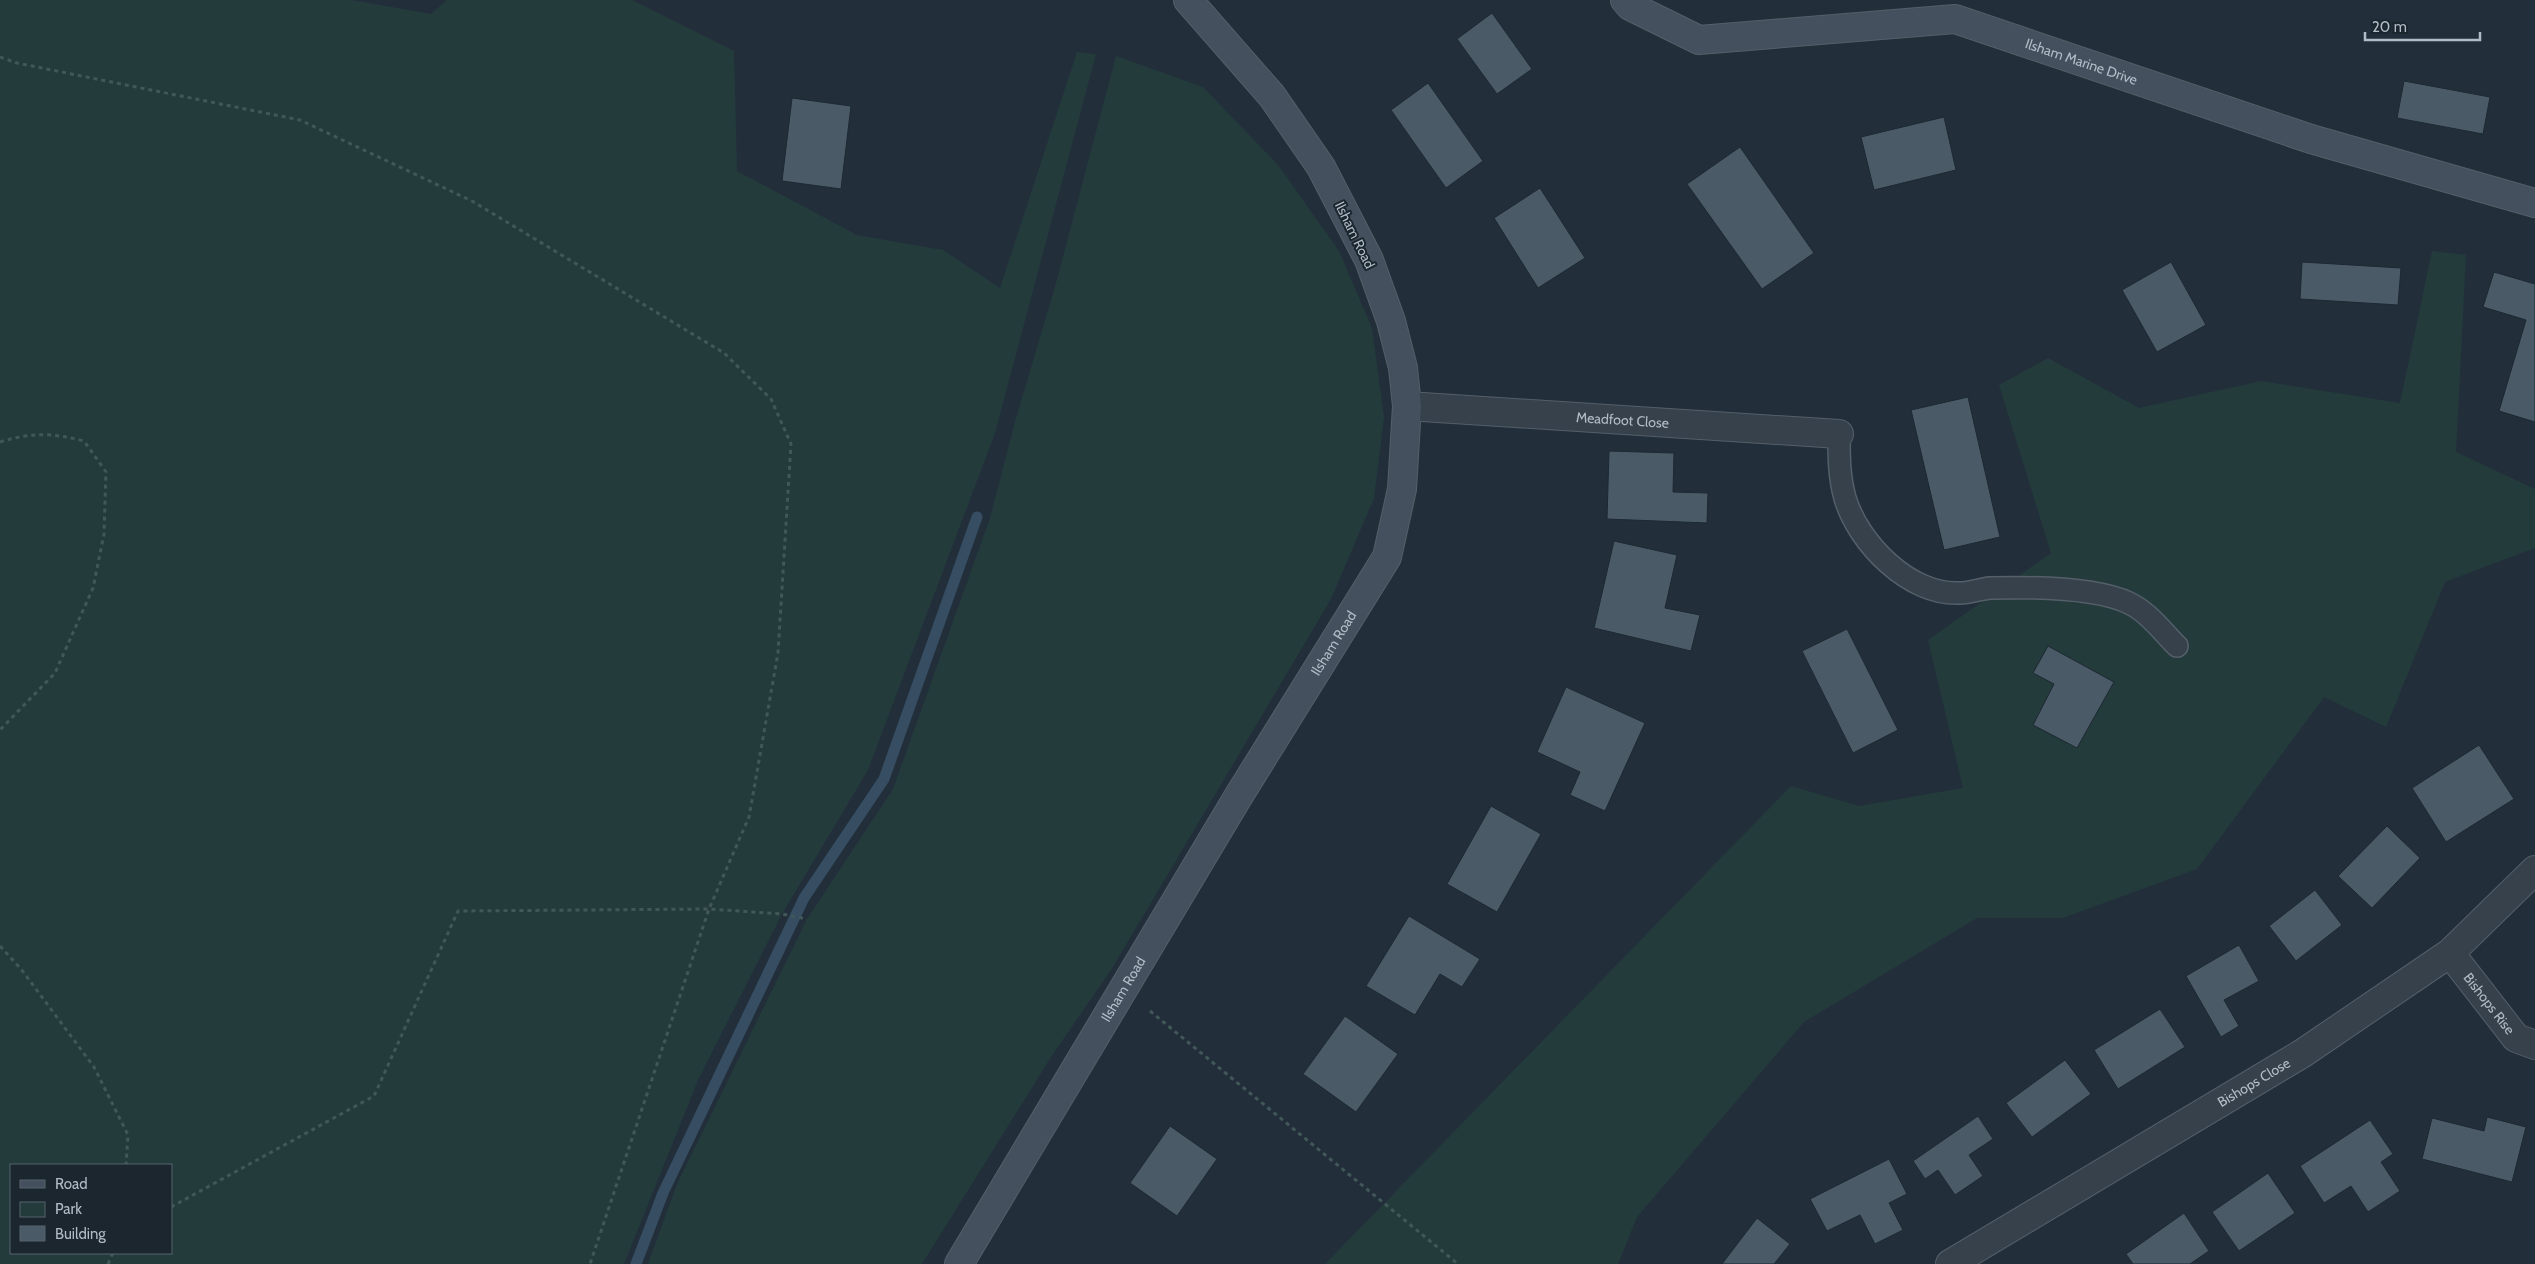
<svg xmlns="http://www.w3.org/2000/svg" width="2535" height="1264" viewBox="0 0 2535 1264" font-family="Cabin,sans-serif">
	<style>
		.green { fill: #243b3c; fill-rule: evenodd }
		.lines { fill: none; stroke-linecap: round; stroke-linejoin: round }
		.stream { stroke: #364d62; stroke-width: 11 }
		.building { fill: #4a5a67; stroke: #1d2832 }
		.lane-casing { stroke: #545f69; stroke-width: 24 }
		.street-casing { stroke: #545f69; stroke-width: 30 }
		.secondary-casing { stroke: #545f69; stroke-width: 30 }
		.path { stroke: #425858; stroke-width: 3; stroke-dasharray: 4 4; stroke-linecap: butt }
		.lane { stroke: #36414b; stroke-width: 21 }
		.street { stroke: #36414b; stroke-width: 28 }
		.secondary { stroke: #44505e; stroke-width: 28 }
		.labels { text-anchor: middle; stroke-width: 4; stroke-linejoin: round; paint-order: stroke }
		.street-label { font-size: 14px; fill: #b1bcc7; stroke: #1b262f }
	</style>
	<rect width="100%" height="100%" fill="#222f3b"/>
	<!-- green -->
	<path class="green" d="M 0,0 L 352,0 L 431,14 L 447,0 L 632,0 L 734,51 L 737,171 L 857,235 L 943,250 L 1000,288 L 1077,52 L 1096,54 L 995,433 L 868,770 L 782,914 L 698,1080 L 624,1264 L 0,1264 ZM 171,1165 L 171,1253 L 11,1253 L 11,1165 Z
		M 1116,56 L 1203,87 L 1278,165 L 1339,251 L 1372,328 L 1384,417 L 1374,498 L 1331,599 L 1111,970 L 1051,1057 L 922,1264 L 648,1264 L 677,1184 L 807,919 L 893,789 L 990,518 L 1016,418 L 1055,287 Z
		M 2432,251 L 2466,255 L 2456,452 L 2535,489 L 2535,548 L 2445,582 L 2386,727 L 2324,697 L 2197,869 L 2063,918 L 1977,918 L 1804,1022 L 1637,1217 L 1618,1264 L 1325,1264 L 1791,786 L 1859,806 L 1963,788 L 1928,640 L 2051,553 L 1999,385 L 2048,358 L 2139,408 L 2261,381 L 2400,403 ZM 2048,646 L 2114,682 L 2077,748 L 2033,725 L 2054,684 L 2033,672 Z"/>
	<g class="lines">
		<!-- stream -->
		<path class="stream" d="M 636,1264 L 663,1193 L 804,898 L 884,779 L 977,517"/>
	</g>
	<!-- building -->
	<path class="building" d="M 1492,13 L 1532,69 L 1497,94 L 1457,39 Z
		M 2404,81 L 2490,97 L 2483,134 L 2397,118 Z
		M 1428,83 L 1483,161 L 1446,188 L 1391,110 Z
		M 792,98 L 851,106 L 841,189 L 782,181 Z
		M 1944,117 L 1956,170 L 1874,190 L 1861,137 Z
		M 1740,147 L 1814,253 L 1762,289 L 1687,184 Z
		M 1540,188 L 1585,258 L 1538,288 L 1494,218 Z
		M 2171,262 L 2206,325 L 2157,352 L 2122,290 Z
		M 2302,262 L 2401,268 L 2398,305 L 2300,299 Z
		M 2494,272 L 2535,284 L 2535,422 L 2499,411 L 2526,320 L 2483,307 Z
		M 1968,397 L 2000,537 L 1944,550 L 1911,410 Z
		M 1609,451 L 1674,453 L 1673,492 L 1708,493 L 1707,523 L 1607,519 Z
		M 1614,541 L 1677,555 L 1665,608 L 1700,615 L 1691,651 L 1594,628 Z
		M 1847,629 L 1898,730 L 1853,753 L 1802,651 Z
		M 2048,646 L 2114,682 L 2077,748 L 2033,725 L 2054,684 L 2033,673 Z
		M 1566,687 L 1645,723 L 1605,811 L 1570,795 L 1580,772 L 1537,752 Z
		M 2479,745 L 2514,799 L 2446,842 L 2412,788 Z
		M 1491,806 L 1541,834 L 1497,912 L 1447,884 Z
		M 2387,826 L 2420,858 L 2372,908 L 2338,876 Z
		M 2315,890 L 2342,925 L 2296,961 L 2269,926 Z
		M 1409,916 L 1480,959 L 1462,987 L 1440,974 L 1415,1015 L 1366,986 Z
		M 2239,945 L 2259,981 L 2224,1000 L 2239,1026 L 2221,1037 L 2186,976 Z
		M 2160,1009 L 2185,1047 L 2118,1089 L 2094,1050 Z
		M 1345,1016 L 1398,1054 L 1356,1112 L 1303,1074 Z
		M 2065,1060 L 2091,1094 L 2032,1137 L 2006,1103 Z
		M 1978,1116 L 1993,1139 L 1969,1155 L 1983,1176 L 1955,1195 L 1938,1170 L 1925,1179 L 1913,1161 Z
		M 2487,1117 L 2526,1127 L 2512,1182 L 2422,1159 L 2432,1118 L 2484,1131 Z
		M 2370,1120 L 2393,1154 L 2381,1162 L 2400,1191 L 2368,1212 L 2351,1186 L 2324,1203 L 2300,1166 Z
		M 1170,1126 L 1217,1159 L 1177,1216 L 1130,1183 Z
		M 1889,1159 L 1907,1194 L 1889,1203 L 1903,1230 L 1875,1244 L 1860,1215 L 1827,1231 L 1810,1199 Z
		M 2268,1173 L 2295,1213 L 2239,1251 L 2212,1212 Z
		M 2184,1213 L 2209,1251 L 2190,1264 L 2133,1264 L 2126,1254 Z
		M 1757,1218 L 1790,1244 L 1774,1264 L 1722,1264 Z"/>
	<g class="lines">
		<defs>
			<path id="lane" d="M 1839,434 C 1839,456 1839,477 1845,498 C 1858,543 1910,596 1960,593 C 1970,593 1980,589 1990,588 C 2028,587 2095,587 2129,603 C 2148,612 2162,631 2177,646"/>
			<g id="street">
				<path id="s1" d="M 1407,406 L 1839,434"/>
				<path id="s2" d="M 2450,953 L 2516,1038 L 2535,1045"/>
				<path id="s3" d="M 1950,1264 L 2303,1053 L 2450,953 L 2535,870"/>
			</g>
			<g id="secondary">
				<path id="s4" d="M 1625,0 L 1630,6 L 1699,40 L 1955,19 L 2311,139 L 2535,203"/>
				<path id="s5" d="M 959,1264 L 1238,797 L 1387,557 L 1402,489 L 1407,406 L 1403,368 L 1391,321 L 1369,260 L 1321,167 L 1272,96 L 1188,0"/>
			</g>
		</defs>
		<!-- lane casing -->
		<use href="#lane" class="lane-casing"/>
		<!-- street casing -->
		<use href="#street" class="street-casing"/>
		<!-- secondary casing -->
		<use href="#secondary" class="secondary-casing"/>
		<!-- path -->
		<path class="path" d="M 0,57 L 17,63 L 300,120 L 472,201 L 724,353 L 771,399 L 791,444 L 778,653 L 749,817 L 709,909 L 590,1264
			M 0,442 C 31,432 53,433 84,441 L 106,472 L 104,534 L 93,588 L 55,673 L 0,730
			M 0,946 L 21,969 L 94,1067 L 128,1135 L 126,1165
			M 1150,1011 L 1458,1264
			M 171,1207 L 374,1096 L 458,911 L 709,909 L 782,914 L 807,919
			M 108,1264 L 113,1253"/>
		<!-- lane -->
		<use href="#lane" class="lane"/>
		<!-- street -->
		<use href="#street" class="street"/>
		<!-- secondary -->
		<use href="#secondary" class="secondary"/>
	</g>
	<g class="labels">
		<!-- street labels -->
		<g class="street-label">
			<text dy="5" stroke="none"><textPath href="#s4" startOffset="475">Ilsham Marine Drive</textPath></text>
			<text transform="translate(1355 235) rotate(64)" y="5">Ilsham Road</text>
			<text dy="5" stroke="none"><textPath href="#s1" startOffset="216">Meadfoot Close</textPath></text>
			<text dy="5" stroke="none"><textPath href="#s5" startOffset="725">Ilsham Road</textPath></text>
			<text dy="5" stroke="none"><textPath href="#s5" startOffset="320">Ilsham Road</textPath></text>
			<text dy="5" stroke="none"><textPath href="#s2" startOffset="64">Bishops Rise</textPath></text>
			<text dy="5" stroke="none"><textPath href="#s3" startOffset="354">Bishops Close</textPath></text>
		</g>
	</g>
	<!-- legend -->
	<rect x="10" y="1164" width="162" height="90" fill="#1b262f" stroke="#57626c"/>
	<rect x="20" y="1180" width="25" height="8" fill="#44505e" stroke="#57626c"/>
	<text x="55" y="1189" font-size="15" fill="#b1bcc7">Road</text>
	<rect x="20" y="1202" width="25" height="15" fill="#243b3c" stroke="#57626c"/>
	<text x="55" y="1214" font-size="15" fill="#b1bcc7">Park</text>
	<rect x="20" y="1226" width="25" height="15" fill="#4a5a67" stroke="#57626c"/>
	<text x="55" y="1239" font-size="15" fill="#b1bcc7">Building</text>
	<!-- scale -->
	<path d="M2365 32v8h115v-8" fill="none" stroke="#b1bcc7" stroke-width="2.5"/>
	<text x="2372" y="32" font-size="15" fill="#b1bcc7" stroke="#1b262f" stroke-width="4" paint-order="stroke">20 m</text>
</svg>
